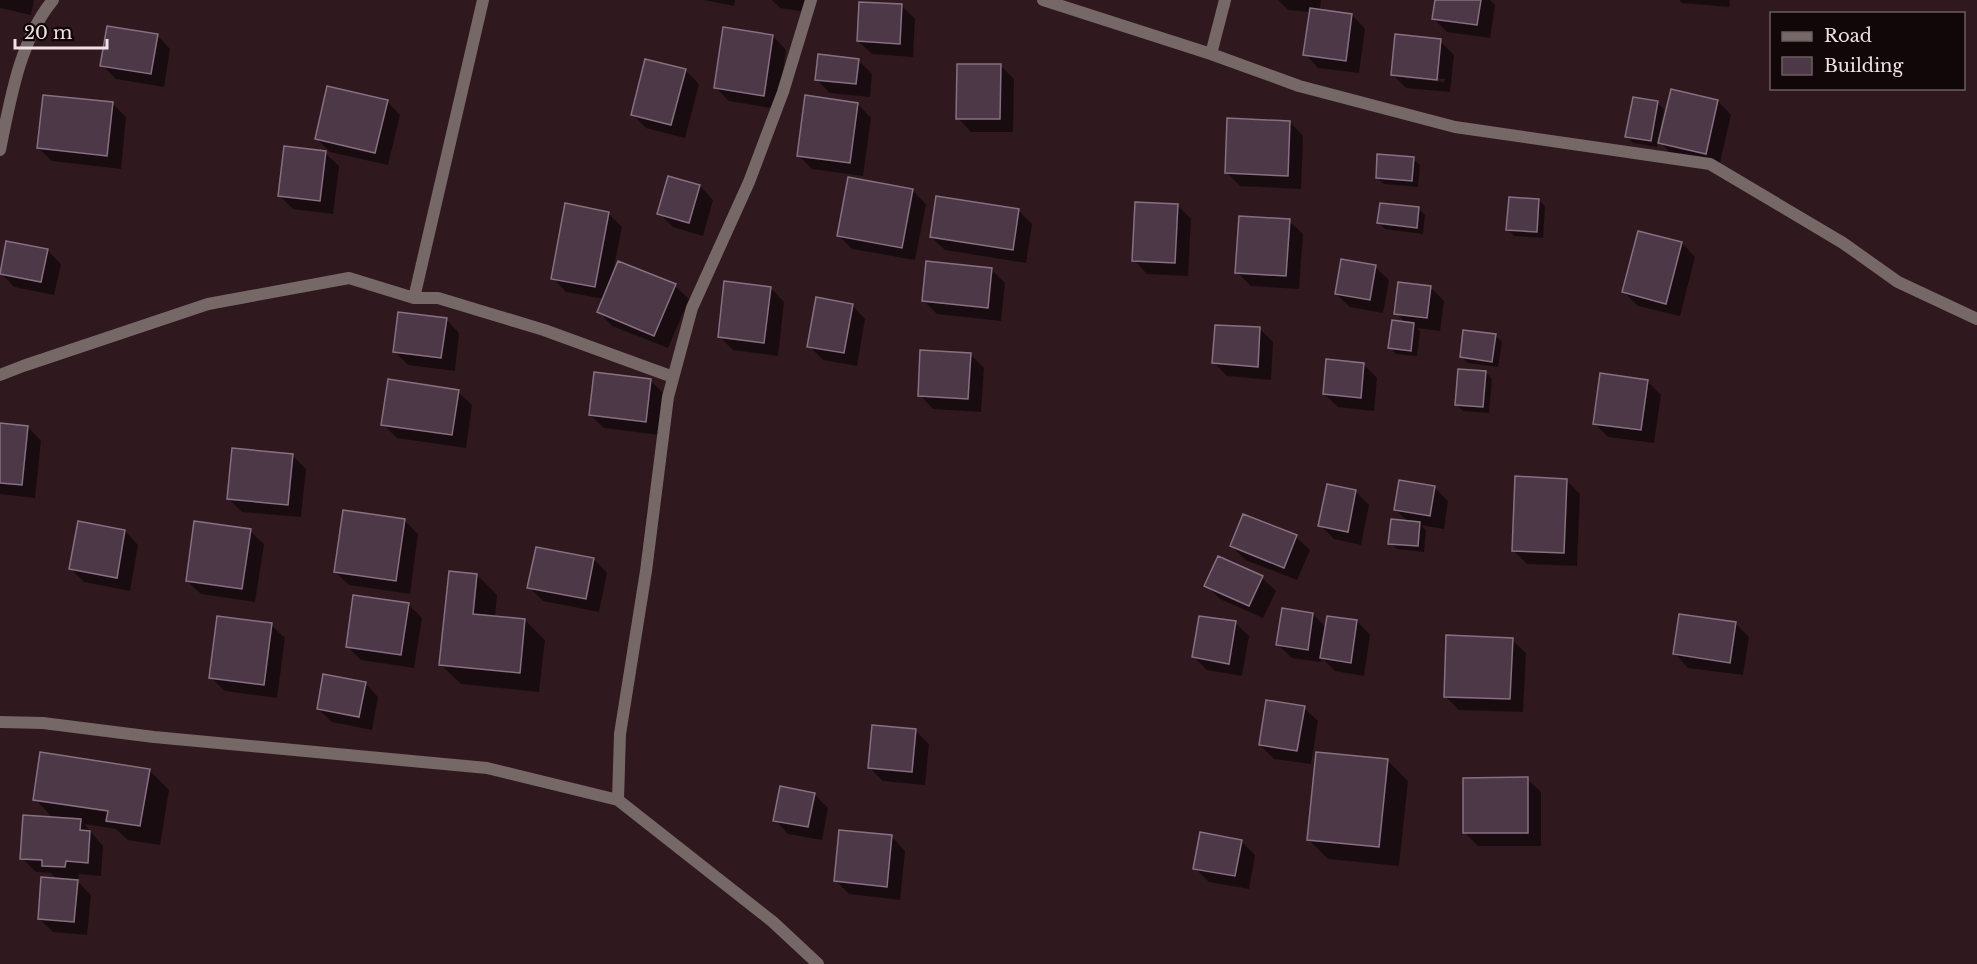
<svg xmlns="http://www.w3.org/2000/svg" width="1977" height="964" viewBox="0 0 1977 964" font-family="'Libre Baskerville',serif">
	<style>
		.shadow { fill: #0007; fill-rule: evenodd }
		.building { fill: #4c3847; stroke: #877081; stroke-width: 1.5 }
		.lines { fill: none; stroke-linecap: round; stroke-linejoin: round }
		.street { stroke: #756866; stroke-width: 12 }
	</style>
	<rect width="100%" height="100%" fill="#2f181e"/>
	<!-- shadow -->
	<path class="shadow" d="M 0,0 L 34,0 L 31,15 L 0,8 Z
		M 705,0 L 735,0 L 734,6 Z
		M 772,0 L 814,0 L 813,13 L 780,8 Z
		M 1278,0 L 1321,0 L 1320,11 L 1352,15 L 1365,29 L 1359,73 L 1318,68 L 1305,54 L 1311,12 L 1288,10 Z
		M 1436,0 L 1490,0 L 1495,5 L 1490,38 L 1447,32 L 1433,18 Z
		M 1679,0 L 1730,0 L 1729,7 L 1682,3 Z
		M 901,5 L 915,19 L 913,57 L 872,54 L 858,41 Z
		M 157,35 L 170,49 L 164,87 L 116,79 L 102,65 Z
		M 773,36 L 786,50 L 777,109 L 729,101 L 715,87 Z
		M 1440,41 L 1454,55 L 1450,92 L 1406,88 L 1392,74 ZM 1405,75 L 1445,79 L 1444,82 L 1405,78 Z
		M 858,60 L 872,74 L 870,97 L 830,93 L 817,80 Z
		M 1001,66 L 1014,79 L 1013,132 L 971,132 L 958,118 Z
		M 685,70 L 699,84 L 685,138 L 646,128 L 632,114 Z
		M 387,101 L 400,115 L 388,165 L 330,152 L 316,138 Z
		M 1718,101 L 1731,115 L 1719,167 L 1673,156 L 1658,140 L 1657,147 L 1633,143 L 1627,136 L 1657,103 L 1664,109 L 1660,130 L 1663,131 Z
		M 113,104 L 126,117 L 121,169 L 52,161 L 38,148 Z
		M 858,104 L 871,118 L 863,176 L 812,169 L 798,155 Z
		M 1290,122 L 1303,136 L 1301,189 L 1240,186 L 1226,172 Z
		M 325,153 L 339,166 L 333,214 L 293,209 L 279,195 Z
		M 1413,159 L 1420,165 L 1418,187 L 1384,184 L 1377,178 Z
		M 669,178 L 700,186 L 713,200 L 703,236 L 673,227 L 659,213 Z
		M 912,190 L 926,204 L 915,260 L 852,249 L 839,236 Z
		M 1539,200 L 1545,207 L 1543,238 L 1514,236 L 1508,229 Z
		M 1178,206 L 1191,219 L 1188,276 L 1147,274 L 1134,260 Z
		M 1418,208 L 1425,215 L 1423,234 L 1385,229 L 1379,223 Z
		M 1018,210 L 1032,224 L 1026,263 L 945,250 L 931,237 Z
		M 608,213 L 622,227 L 613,271 L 675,286 L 689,299 L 668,348 L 612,326 L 599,312 L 604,299 L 566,292 L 553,278 Z
		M 1289,221 L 1303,234 L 1299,289 L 1251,286 L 1237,272 Z
		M 1682,243 L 1695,257 L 1680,316 L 1638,306 L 1624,292 Z
		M 47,250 L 61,264 L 54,295 L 14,287 L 1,273 Z
		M 1375,267 L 1389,280 L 1383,313 L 1350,307 L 1336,294 Z
		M 991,269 L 1005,283 L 1001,321 L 937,314 L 923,300 Z
		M 771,288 L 784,302 L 778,356 L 733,350 L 719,336 Z
		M 1431,288 L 1444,301 L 1440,331 L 1417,328 L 1420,331 L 1417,356 L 1396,354 L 1390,347 L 1406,323 L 1396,313 Z
		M 852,305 L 865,319 L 857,366 L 823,360 L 809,346 Z
		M 446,319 L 459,333 L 455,371 L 408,365 L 394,351 Z
		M 1260,329 L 1273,342 L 1271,380 L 1227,376 L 1214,363 Z
		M 1495,335 L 1502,342 L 1498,367 L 1468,363 L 1461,357 Z
		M 971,355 L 984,368 L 981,412 L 933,409 L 920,395 Z
		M 1364,365 L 1377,378 L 1374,411 L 1338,407 L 1324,394 Z
		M 1486,372 L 1492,379 L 1489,413 L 1463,411 L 1456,404 Z
		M 651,381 L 664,394 L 660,435 L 604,428 L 590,415 Z
		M 1647,381 L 1661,395 L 1654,443 L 1608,437 L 1594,423 Z
		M 458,392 L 472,405 L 466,448 L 397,438 L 383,424 Z
		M 0,424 L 28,427 L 41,441 L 35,498 L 0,494 Z
		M 292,455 L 306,469 L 301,517 L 242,512 L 229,499 Z
		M 1566,480 L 1580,494 L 1577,566 L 1527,564 L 1513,550 Z
		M 1434,487 L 1448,501 L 1444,529 L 1421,525 L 1426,530 L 1424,552 L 1397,549 L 1390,543 L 1408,522 L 1395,509 Z
		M 1355,491 L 1369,505 L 1361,545 L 1334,539 L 1320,525 Z
		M 404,520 L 418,534 L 410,594 L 349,585 L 335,572 Z
		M 125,531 L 138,545 L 130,591 L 84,582 L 71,569 Z
		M 250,531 L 264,544 L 255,602 L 201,594 L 187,581 Z
		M 1296,537 L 1310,550 L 1297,580 L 1245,560 L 1232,546 Z
		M 1219,558 L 1262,578 L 1276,591 L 1263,618 L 1220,599 L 1206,585 Z
		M 594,559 L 607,573 L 599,612 L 543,601 L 529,587 Z
		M 477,575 L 497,595 L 495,617 L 525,620 L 545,640 L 539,692 L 461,684 L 440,664 Z
		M 408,604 L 422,618 L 414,668 L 361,660 L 347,646 Z
		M 1313,614 L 1326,628 L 1357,621 L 1370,635 L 1364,676 L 1335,671 L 1322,658 L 1321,662 L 1292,658 L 1278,645 Z
		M 1235,623 L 1249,636 L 1242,676 L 1207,670 L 1194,657 Z
		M 1735,623 L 1749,637 L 1743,675 L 1688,668 L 1675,654 Z
		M 271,625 L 285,638 L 277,698 L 225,691 L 211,678 Z
		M 1512,640 L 1526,653 L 1523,712 L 1459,710 L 1445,696 Z
		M 365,683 L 378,697 L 372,730 L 332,722 L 318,709 Z
		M 1304,708 L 1318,721 L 1311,764 L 1274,759 L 1260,745 Z
		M 915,730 L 929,744 L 925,785 L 883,781 L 869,767 Z
		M 1387,760 L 1408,781 L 1399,866 L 1328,859 L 1308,839 Z
		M 149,770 L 169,790 L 160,845 L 128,840 L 116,829 L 84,824 L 103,846 L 101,876 L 79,874 L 78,882 L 91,895 L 87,935 L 53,932 L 39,919 L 58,880 L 51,873 L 36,872 L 22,858 L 54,819 L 35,799 Z
		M 1527,779 L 1541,792 L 1541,846 L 1478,846 L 1464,832 Z
		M 814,794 L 828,808 L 822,840 L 788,834 L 775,820 Z
		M 892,837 L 905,851 L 900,900 L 849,894 L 836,881 Z
		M 1241,841 L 1255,855 L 1249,889 L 1209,882 L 1195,868 Z"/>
	<!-- building -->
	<path class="building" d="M 1435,0 L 1481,0 L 1477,25 L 1432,19 Z
		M 859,2 L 902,4 L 900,44 L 857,41 Z
		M 1310,8 L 1352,14 L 1346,61 L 1303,55 Z
		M 107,26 L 158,34 L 151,74 L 100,66 Z
		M 723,27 L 773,35 L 764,96 L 714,88 Z
		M 1395,34 L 1441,39 L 1437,80 L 1391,75 Z
		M 818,54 L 859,59 L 856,84 L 815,80 Z
		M 645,59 L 686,69 L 671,125 L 631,115 Z
		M 957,64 L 1001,64 L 1000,119 L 956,119 Z
		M 327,86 L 388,100 L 375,153 L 315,139 Z
		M 1671,89 L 1718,100 L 1706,154 L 1658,143 Z
		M 43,95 L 113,102 L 107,156 L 37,148 Z
		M 805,95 L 858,103 L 850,163 L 797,156 Z
		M 1633,97 L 1658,101 L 1651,141 L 1625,137 Z
		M 1227,118 L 1290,121 L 1288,176 L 1225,173 Z
		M 284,146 L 326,151 L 320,201 L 278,196 Z
		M 1377,154 L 1414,157 L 1412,181 L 1376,178 Z
		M 668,176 L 700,185 L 689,223 L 657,214 Z
		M 848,177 L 913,189 L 902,248 L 837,236 Z
		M 936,196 L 1019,209 L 1013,250 L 930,237 Z
		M 1509,197 L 1539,199 L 1537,232 L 1506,230 Z
		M 1135,202 L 1178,204 L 1175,263 L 1132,261 Z
		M 565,203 L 609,212 L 595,287 L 551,279 Z
		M 1380,203 L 1419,207 L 1417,228 L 1377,223 Z
		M 1239,216 L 1290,219 L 1286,276 L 1235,273 Z
		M 1638,231 L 1682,242 L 1666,304 L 1622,292 Z
		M 6,241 L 48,249 L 41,282 L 0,274 Z
		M 1341,259 L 1376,265 L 1370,300 L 1335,294 Z
		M 618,261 L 676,284 L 654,336 L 597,312 Z
		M 926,261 L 992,268 L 988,308 L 922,301 Z
		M 724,281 L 771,287 L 764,343 L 718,337 Z
		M 1398,282 L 1431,286 L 1427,318 L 1394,314 Z
		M 816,297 L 853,304 L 844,353 L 807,347 Z
		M 398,312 L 447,318 L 441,358 L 393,352 Z
		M 1392,320 L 1414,323 L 1411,351 L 1388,348 Z
		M 1215,325 L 1260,327 L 1258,367 L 1212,363 Z
		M 1463,330 L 1496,334 L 1492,362 L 1460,357 Z
		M 920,350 L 971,353 L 968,399 L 918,396 Z
		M 1326,359 L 1364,363 L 1361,398 L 1323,394 Z
		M 1458,369 L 1486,371 L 1483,407 L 1455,405 Z
		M 594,372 L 651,379 L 646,422 L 589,415 Z
		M 1600,373 L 1648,380 L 1641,430 L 1593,424 Z
		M 388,379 L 459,390 L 452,435 L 381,425 Z
		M 0,423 L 28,426 L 22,485 L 0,483 Z
		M 232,448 L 293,454 L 288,505 L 227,499 Z
		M 1515,476 L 1567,479 L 1564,553 L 1512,551 Z
		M 1399,480 L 1435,486 L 1430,516 L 1394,510 Z
		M 1327,484 L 1356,490 L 1348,532 L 1318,526 Z
		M 343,510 L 405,519 L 396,581 L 334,572 Z
		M 1243,514 L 1297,535 L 1284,568 L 1230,546 Z
		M 1391,519 L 1420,522 L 1418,546 L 1388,544 Z
		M 78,521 L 125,530 L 117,578 L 69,569 Z
		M 194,521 L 251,529 L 242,589 L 186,581 Z
		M 536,547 L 594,558 L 586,599 L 527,588 Z
		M 1218,556 L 1263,576 L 1249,606 L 1204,586 Z
		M 449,571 L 477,574 L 473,614 L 525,619 L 520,673 L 439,665 Z
		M 353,595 L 409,603 L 401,655 L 346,647 Z
		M 1282,608 L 1313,613 L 1308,650 L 1276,645 Z
		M 1679,614 L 1736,622 L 1730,663 L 1673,654 Z
		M 217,616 L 272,623 L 264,685 L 209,678 Z
		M 1199,616 L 1236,621 L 1229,664 L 1192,657 Z
		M 1327,616 L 1357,620 L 1351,663 L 1320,658 Z
		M 1446,635 L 1513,638 L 1510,699 L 1444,697 Z
		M 323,674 L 366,682 L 359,717 L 317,709 Z
		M 1266,700 L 1305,706 L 1297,751 L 1259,745 Z
		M 872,725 L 916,729 L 912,772 L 868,768 Z
		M 40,752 L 150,769 L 140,826 L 106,821 L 108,811 L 33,800 Z
		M 1316,752 L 1388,759 L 1379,847 L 1307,840 Z
		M 1528,777 L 1528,833 L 1463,833 L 1463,778 Z
		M 780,786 L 815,793 L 808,827 L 773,821 Z
		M 23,815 L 81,819 L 80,830 L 90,831 L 88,863 L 66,861 L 65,867 L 42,866 L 42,860 L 20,859 Z
		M 839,830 L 892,835 L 887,887 L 834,881 Z
		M 1200,832 L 1242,840 L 1235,876 L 1193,869 Z
		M 41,877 L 78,880 L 74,922 L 38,919 Z"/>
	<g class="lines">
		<!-- street -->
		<path class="street" d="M 1043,0 L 1211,54 L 1299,86 L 1455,127 L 1710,164 L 1843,243 L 1898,282 L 1977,319
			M 1211,54 L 1225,0
			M 0,150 C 10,101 20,39 53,0
			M 414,298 L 483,0
			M 0,375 L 23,366 L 208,304 L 349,278 L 414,298 L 438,298 L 544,330 L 673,377
			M 0,722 L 43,723 L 154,737 L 487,768 L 618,800 L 773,922 L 818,964
			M 618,800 L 620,734 L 646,571 L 668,397 L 692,308 L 749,182 L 783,92 L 811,0"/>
	</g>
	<!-- legend -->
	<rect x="1770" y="12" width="195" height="78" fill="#110709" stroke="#6b5e61" stroke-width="1.5"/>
	<rect x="1782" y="32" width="30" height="9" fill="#756866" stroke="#6b5e61" stroke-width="1.5"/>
	<text x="1824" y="42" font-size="18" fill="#f1e0e4">Road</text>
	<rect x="1782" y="57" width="30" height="18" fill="#4c3847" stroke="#6b5e61" stroke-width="1.5"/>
	<text x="1824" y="72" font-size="18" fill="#f1e0e4">Building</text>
	<!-- scale -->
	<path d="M15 39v9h92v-9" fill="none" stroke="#f1e0e4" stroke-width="3"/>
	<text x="24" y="39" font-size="18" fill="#f1e0e4" stroke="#110709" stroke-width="4.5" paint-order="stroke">20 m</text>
</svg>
